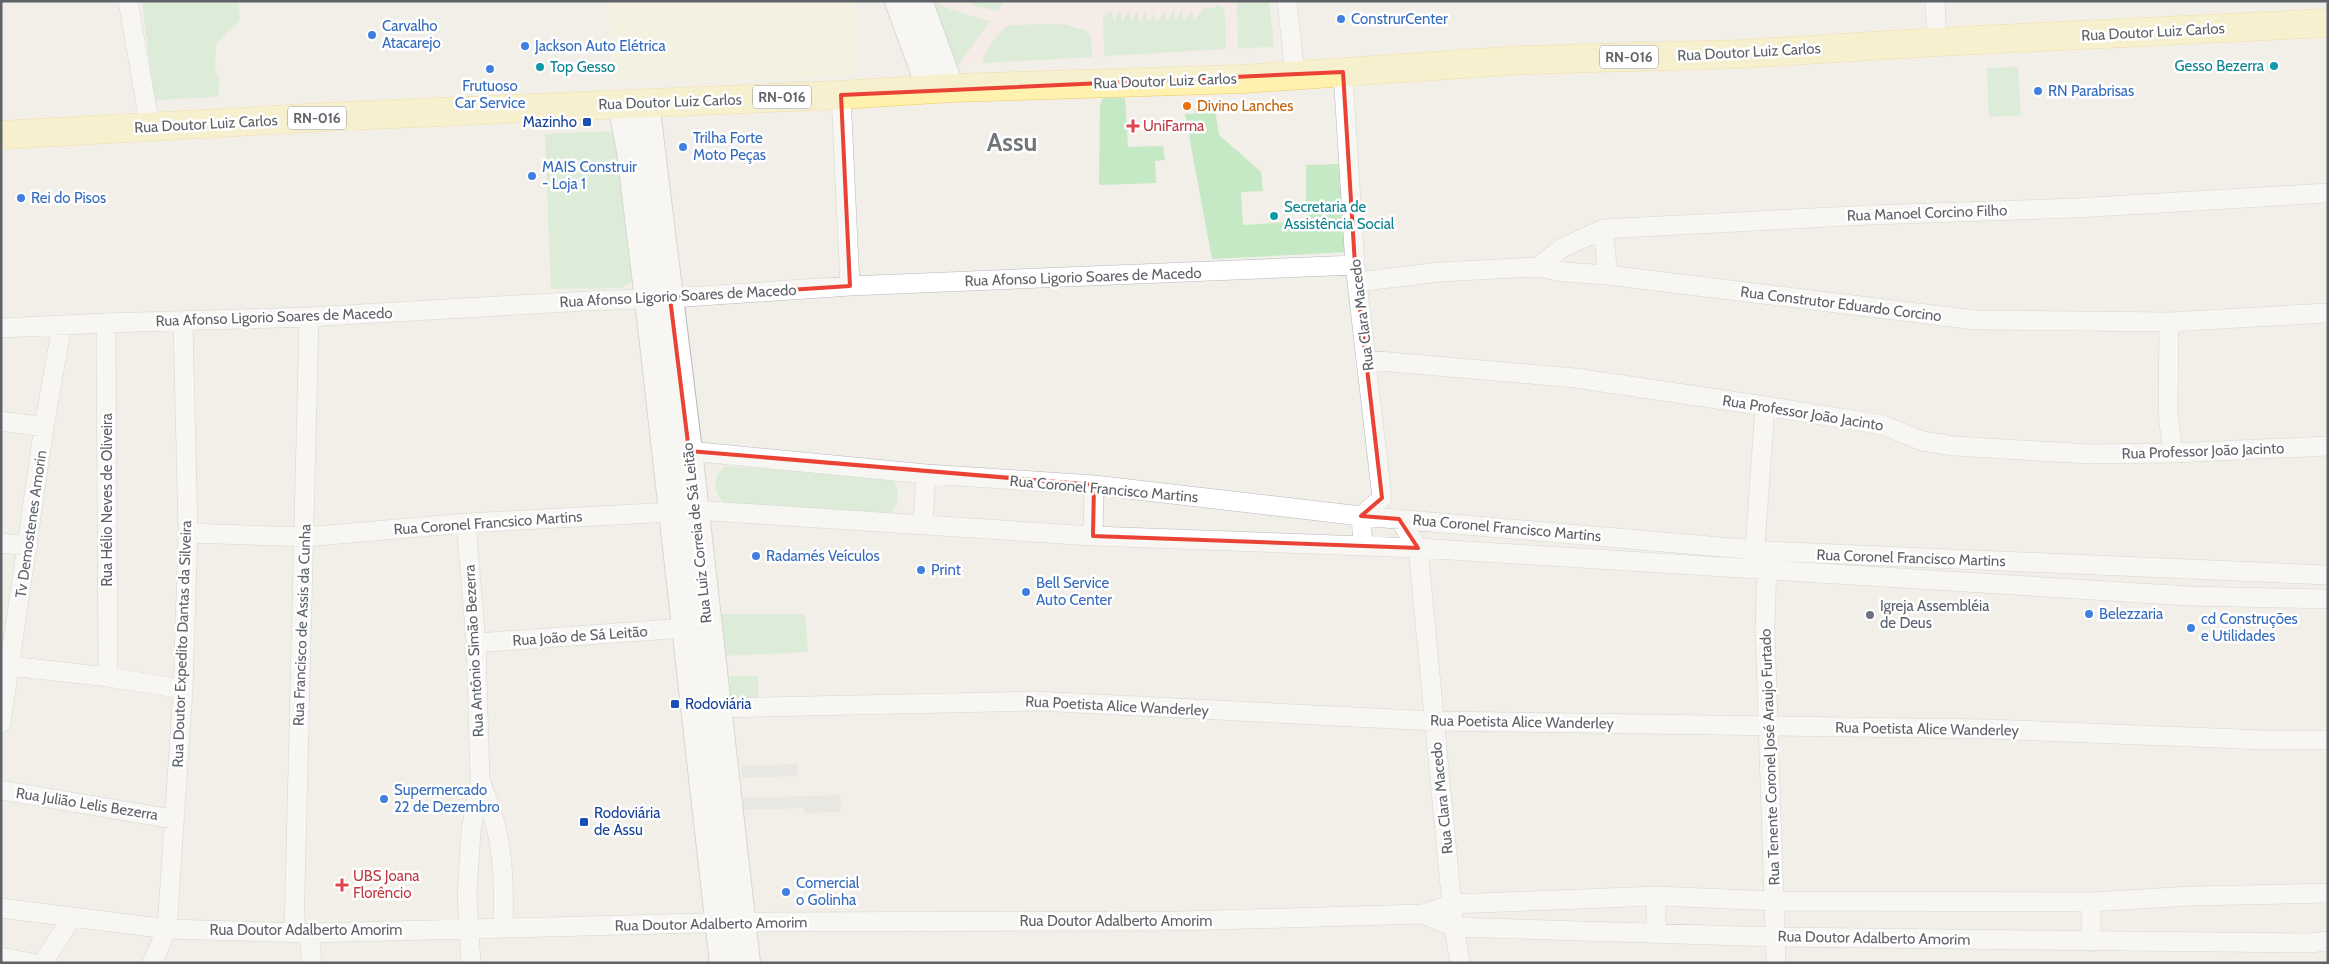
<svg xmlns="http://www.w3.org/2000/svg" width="2329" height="964" viewBox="0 0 2329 964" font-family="Cabin,sans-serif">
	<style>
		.industrial { fill: #e0deda }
		.medical { fill: #fce8e6 }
		.green { fill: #c5e8c5 }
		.sand { fill: #fbf3d9 }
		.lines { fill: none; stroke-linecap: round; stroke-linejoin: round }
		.street-casing { stroke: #b5b8bc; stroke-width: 20 }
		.secondary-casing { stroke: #b6babf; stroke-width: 28 }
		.primary-casing { stroke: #f2c960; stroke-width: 29 }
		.street { stroke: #fff; stroke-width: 19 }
		.secondary { stroke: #fff; stroke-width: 26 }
		.primary { stroke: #fff2af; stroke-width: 28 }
		.marked { fill: none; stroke: #ea4335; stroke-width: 4; stroke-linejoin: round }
		.shop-dot { fill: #3f7fe0; stroke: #fff; stroke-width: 2 }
		.culture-dot { fill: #0f9aa8; stroke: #fff; stroke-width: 2 }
		.food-dot { fill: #e8710a; stroke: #fff; stroke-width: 2 }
		.transit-dot { fill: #1a4fb4; stroke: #fff; stroke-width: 2 }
		.health-dot { fill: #e0444e; stroke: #fff; stroke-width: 2 }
		.worship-dot { fill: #6b7280; stroke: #fff; stroke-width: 2 }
		.labels { text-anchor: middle; stroke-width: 5; stroke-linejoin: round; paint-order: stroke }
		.shield { fill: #fff; stroke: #8f9295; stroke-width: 1 }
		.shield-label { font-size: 14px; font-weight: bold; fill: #5f6368 }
		.shop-label { font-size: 15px; fill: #366cbe; stroke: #fff; text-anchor: start }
		.street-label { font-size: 15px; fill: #5f6368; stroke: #fff }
		.culture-label { font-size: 15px; fill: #0d838f; stroke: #fff; text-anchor: start }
		.food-label { font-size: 15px; fill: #c56008; stroke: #fff; text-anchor: start }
		.transit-label { font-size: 15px; fill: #164399; stroke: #fff; text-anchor: start }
		.health-label { font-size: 15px; fill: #be3a42; stroke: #fff; text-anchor: start }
		.worship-label { font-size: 15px; fill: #5b616d; stroke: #fff; text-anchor: start }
		.town-label { font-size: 25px; font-weight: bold; fill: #70757a; stroke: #fff }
	</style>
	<rect width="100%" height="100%" fill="#f1efe8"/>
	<!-- industrial -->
	<path class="industrial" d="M 797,764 L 798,776 L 742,778 L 741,766 Z
		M 840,795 L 841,812 L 805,813 L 804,808 L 743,810 L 743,798 Z"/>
	<!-- medical -->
	<path class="medical" d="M 930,1 L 1269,1 L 1274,47 L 952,65 Z"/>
	<!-- green -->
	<path class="green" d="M 142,1 L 238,1 L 240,17 L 237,24 L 216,44 L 215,68 L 219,80 L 218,97 L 154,100 Z
		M 931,1 L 952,10 L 990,21 L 959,64 L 952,65 Z
		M 967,1 L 1004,1 L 998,11 L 976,6 Z
		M 1237,1 L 1269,1 L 1274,47 L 1238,48 Z
		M 1217,5 L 1222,6 L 1225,14 L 1226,49 L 1104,56 L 1103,18 L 1111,10 L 1114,22 L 1120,10 L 1122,22 L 1129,10 L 1131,22 L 1138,10 L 1138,17 L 1141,22 L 1146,10 L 1146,17 L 1150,22 L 1155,10 L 1154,17 L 1158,22 L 1164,10 L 1166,22 L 1174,10 L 1175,21 L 1183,10 L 1182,18 L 1185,21 L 1192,10 L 1194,21 L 1204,8 L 1214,8 Z
		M 1063,24 L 1087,31 L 1091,37 L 1092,57 L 982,63 C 985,50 998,33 1009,25 Z
		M 2018,67 L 2021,115 L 1989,117 L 1987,68 Z
		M 1113,97 L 1125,98 L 1128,147 L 1163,146 L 1165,160 L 1155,161 L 1156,183 L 1099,185 L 1100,107 L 1102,99 Z
		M 1195,108 L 1215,108 L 1219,135 L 1261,172 L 1263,191 L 1241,192 L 1243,225 L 1306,221 L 1306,165 L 1340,164 L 1348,252 L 1212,259 L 1185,114 L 1195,114 Z
		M 616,131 L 635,271 L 632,282 L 621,288 L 551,289 L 545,134 Z
		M 726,466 L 892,478 C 900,490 901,506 888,514 L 725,503 C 712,493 712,475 726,466 Z
		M 715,614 L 805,614 L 808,652 L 718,656 Z
		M 730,676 L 758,676 L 758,697 L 729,697 Z"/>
	<!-- sand -->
	<path class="sand" d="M 610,1 L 853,1 L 853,70 L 851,76 L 719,82 L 611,80 Z"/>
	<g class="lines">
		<defs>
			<path id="street" d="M 128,1 L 150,127
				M 1287,1 L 1295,75
				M 1935,1 L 1937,42
				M 1343,72 L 1355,265 L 1382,498 L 1361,516 L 1363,547
				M 841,95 L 850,286
				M 1603,229 L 1608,275
				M 1538,267 L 1562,248 L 1603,229 L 1869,215 L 2077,208 L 2328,193
				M 1357,282 L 1439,272 L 1538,267 L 1563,272 L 1608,275 L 1975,320 L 2169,322 L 2328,313
				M 2169,322 L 2168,415 L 2173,453
				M 106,323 L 108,677
				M 1,328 L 106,323 L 309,317 L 586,301 L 670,298 L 850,286 L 1355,265
				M 1367,360 L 1575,378 L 1765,406 L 1883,425 L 1922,441 L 1954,446 L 2089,454 L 2173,453 L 2328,446
				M 1,421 L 44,427
				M 689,451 L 926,474 L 1094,485 L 1361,516 L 1768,551 L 2328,575
				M 695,510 L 1093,536 L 1418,548 L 2189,596 L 2328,599
				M 1399,519 L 1418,548 L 1454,927 L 1460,963
				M 466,523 L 476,643 L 480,779 L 471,831 L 467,895 L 471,963
				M 923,525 L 926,474
				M 188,533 L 305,537 L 466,523 L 672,512
				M 1093,536 L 1094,485
				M 1,543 L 28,546
				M 1767,558 L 1765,631 L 1776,963
				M 1754,562 L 1765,406
				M 476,643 L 685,628
				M 1,665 L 108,677 L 183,689
				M 716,708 L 1037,701 L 1434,721 L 1988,729 L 2265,740 L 2328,740
				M 1,723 L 44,427 L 62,325
				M 481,782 C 486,797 492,812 496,827 C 504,860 504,895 503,928
				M 1,790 L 173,819
				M 1656,896 L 1656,932
				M 2091,902 L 2091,942
				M 1,908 L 167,929 L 309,933 L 742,922 L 1179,921 L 1423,914 L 1453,904 L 1656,896 L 1775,901 L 2091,902 L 2192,896 L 2328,893
				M 1423,914 L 1454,927 L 1776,937 L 2309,943 L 2328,941
				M 294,932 L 309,317
				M 309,933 L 312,963
				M 1,957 L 32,963
				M 43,963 L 72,917
				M 152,963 L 167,929 L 183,689 L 188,533 L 183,322"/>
			<path id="secondary" d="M 898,1 L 930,89
				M 919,1 L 951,88
				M 646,103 L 689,451 L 747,963
				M 621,104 L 630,151 L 648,299 L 723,963"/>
			<path id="primary" d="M 1,135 L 345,116 L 841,95 L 951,88 L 1242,79 L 1522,60 L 1741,54 L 1937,42 L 2328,23"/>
		</defs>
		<!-- street casing -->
		<use href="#street" class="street-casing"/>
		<!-- secondary casing -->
		<use href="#secondary" class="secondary-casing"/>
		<!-- primary casing -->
		<use href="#primary" class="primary-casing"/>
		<!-- street -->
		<use href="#street" class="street"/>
		<!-- secondary -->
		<use href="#secondary" class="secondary"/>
		<!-- primary -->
		<use href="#primary" class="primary"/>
	</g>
	<!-- marked area -->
	<path d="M0 0H2329V964H0ZM 1343,72 L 1355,265 L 1382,498 L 1361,516 L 1399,519 L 1418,548 L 1093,536 L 1094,485 L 689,451 L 670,298 L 850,286 L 841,95 Z" fill="#f1efe8" fill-opacity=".55" fill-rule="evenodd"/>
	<path class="marked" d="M 1343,72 L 1355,265 L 1382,498 L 1361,516 L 1399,519 L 1418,548 L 1093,536 L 1094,485 L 689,451 L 670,298 L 850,286 L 841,95 Z"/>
	<!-- markers -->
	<g class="shop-dot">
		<circle cx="1341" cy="19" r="5"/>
		<circle cx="372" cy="35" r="5"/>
		<circle cx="525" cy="46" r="5"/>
		<circle cx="490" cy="69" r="5"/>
		<circle cx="2038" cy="91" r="5"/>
		<circle cx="683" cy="147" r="5"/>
		<circle cx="532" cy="176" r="5"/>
		<circle cx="21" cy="198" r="5"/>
		<circle cx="756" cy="556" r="5"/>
		<circle cx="921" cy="570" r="5"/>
		<circle cx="1026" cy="592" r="5"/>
		<circle cx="2089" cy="614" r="5"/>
		<circle cx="2191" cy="628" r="5"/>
		<circle cx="384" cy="799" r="5"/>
		<circle cx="786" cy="892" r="5"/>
	</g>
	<g class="culture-dot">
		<circle cx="2274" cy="66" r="5"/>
		<circle cx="540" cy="67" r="5"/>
		<circle cx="1274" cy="216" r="5"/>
	</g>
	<circle class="food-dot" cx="1187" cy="106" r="5"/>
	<g class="transit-dot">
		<rect x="582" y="117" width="10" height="10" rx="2.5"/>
		<rect x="670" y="699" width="10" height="10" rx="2.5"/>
		<rect x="579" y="817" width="10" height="10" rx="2.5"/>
	</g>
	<g class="health-dot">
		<path d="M1130.5 118.5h5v5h5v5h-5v5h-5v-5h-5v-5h5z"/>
		<path d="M339.5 877.5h5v5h5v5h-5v5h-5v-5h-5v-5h5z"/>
	</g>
	<circle class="worship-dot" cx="1870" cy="615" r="5"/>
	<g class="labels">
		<!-- shield labels -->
		<g class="shield">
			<rect x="1600" y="45.5" width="58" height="23" rx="4"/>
			<rect x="753" y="85.5" width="58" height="23" rx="4"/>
			<rect x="288" y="106.5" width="58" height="23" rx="4"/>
		</g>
		<g class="shield-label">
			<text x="1629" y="62">RN-016</text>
			<text x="782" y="102">RN-016</text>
			<text x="317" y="123">RN-016</text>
		</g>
		<!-- shop labels -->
		<g class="shop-label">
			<text x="1351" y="24">ConstrurCenter</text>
			<text x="382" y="31">Carvalho<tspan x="382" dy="17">Atacarejo</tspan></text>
			<text x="535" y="51">Jackson Auto Elétrica</text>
			<text x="490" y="91" text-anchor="middle">Frutuoso<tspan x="490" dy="17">Car Service</tspan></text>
			<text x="2048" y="96">RN Parabrisas</text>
			<text x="693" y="143">Trilha Forte<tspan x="693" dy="17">Moto Peças</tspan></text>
			<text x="542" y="172">MAIS Construir<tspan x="542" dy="17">- Loja 1</tspan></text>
			<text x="31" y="203">Rei do Pisos</text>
			<text x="766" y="561">Radamés Veículos</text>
			<text x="931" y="575">Print</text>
			<text x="1036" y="588">Bell Service<tspan x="1036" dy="17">Auto Center</tspan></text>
			<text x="2099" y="619">Belezzaria</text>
			<text x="2201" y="624">cd Construções<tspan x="2201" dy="17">e Utilidades</tspan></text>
			<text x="394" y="795">Supermercado<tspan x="394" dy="17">22 de Dezembro</tspan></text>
			<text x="796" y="888">Comercial<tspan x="796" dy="17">o Golinha</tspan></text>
		</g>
		<!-- street labels -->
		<g class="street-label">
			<text transform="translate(2153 32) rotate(-3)" y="5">Rua Doutor Luiz Carlos</text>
			<text transform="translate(1749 52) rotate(-3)" y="5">Rua Doutor Luiz Carlos</text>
			<text transform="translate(1165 81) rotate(-2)" y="5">Rua Doutor Luiz Carlos</text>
			<text transform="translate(670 102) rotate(-2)" y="5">Rua Doutor Luiz Carlos</text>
			<text transform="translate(206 124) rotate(-3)" y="5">Rua Doutor Luiz Carlos</text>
			<text transform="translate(1927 213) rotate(-2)" y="5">Rua Manoel Corcino Filho</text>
			<text transform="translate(1083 277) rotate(-2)" y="5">Rua Afonso Ligorio Soares de Macedo</text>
			<text transform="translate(678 296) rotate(-3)" y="5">Rua Afonso Ligorio Soares de Macedo</text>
			<text transform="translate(1841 304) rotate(7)" y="5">Rua Construtor Eduardo Corcino</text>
			<text transform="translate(1362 315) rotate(-97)" y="5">Rua Clara Macedo</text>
			<text transform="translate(274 317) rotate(-2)" y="5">Rua Afonso Ligorio Soares de Macedo</text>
			<text transform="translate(1803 413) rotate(9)" y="5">Rua Professor João Jacinto</text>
			<text transform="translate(2203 451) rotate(-2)" y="5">Rua Professor João Jacinto</text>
			<text transform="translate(1104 489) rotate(5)" y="5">Rua Coronel Francisco Martins</text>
			<text transform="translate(107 500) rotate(-90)" y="5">Rua Hélio Neves de Oliveira</text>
			<text transform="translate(488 523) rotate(-4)" y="5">Rua Coronel Francsico Martins</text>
			<text transform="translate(31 524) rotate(-82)" y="5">Tv Demostenes Amorin</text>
			<text transform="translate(1507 528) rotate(5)" y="5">Rua Coronel Francisco Martins</text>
			<text transform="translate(697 533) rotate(-96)" y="5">Rua Luiz Correia de Sá Leitão</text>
			<text transform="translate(1911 558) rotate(2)" y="5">Rua Coronel Francisco Martins</text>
			<text transform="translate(302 625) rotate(-88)" y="5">Rua Francisco de Assis da Cunha</text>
			<text transform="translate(580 636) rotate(-4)" y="5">Rua João de Sá Leitão</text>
			<text transform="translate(182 644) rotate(-88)" y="5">Rua Doutor Expedito Dantas da Silveira</text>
			<text transform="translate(474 651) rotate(-93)" y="5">Rua Antônio Simão Bezerra</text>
			<text transform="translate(1117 706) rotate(3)" y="5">Rua Poetista Alice Wanderley</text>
			<text transform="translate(1522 722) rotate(1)" y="5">Rua Poetista Alice Wanderley</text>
			<text transform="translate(1927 729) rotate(1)" y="5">Rua Poetista Alice Wanderley</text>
			<text transform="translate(1770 757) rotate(-92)" y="5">Rua Tenente Coronel José Araujo Furtado</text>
			<text transform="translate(1442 798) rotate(-96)" y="5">Rua Clara Macedo</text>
			<text transform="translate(87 804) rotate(9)" y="5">Rua Julião Lelis Bezerra</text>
			<text x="1116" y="926">Rua Doutor Adalberto Amorim</text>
			<text transform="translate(711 924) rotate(-1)" y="5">Rua Doutor Adalberto Amorim</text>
			<text x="306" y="935">Rua Doutor Adalberto Amorim</text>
			<text transform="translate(1874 938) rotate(1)" y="5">Rua Doutor Adalberto Amorim</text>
		</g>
		<!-- culture labels -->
		<g class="culture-label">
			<text x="2264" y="71" text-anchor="end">Gesso Bezerra</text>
			<text x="550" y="72">Top Gesso</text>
			<text x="1284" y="212">Secretaria de<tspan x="1284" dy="17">Assistência Social</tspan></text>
		</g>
		<!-- food labels -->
		<g class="food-label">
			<text x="1197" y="111">Divino Lanches</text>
		</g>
		<!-- transit labels -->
		<g class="transit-label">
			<text x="577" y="127" text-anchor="end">Mazinho</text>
			<text x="685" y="709">Rodoviária</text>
			<text x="594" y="818">Rodoviária<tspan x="594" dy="17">de Assu</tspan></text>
		</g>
		<!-- health labels -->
		<g class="health-label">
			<text x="1143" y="131">UniFarma</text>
			<text x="353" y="881">UBS Joana<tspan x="353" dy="17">Florêncio</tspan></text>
		</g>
		<!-- worship labels -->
		<g class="worship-label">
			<text x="1880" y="611">Igreja Assembléia<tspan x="1880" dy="17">de Deus</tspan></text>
		</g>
		<!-- town labels -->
		<g class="town-label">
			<text x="1012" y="151">Assu</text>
		</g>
	</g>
	<!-- border -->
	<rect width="2329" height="964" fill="none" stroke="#5f6368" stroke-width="5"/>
</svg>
